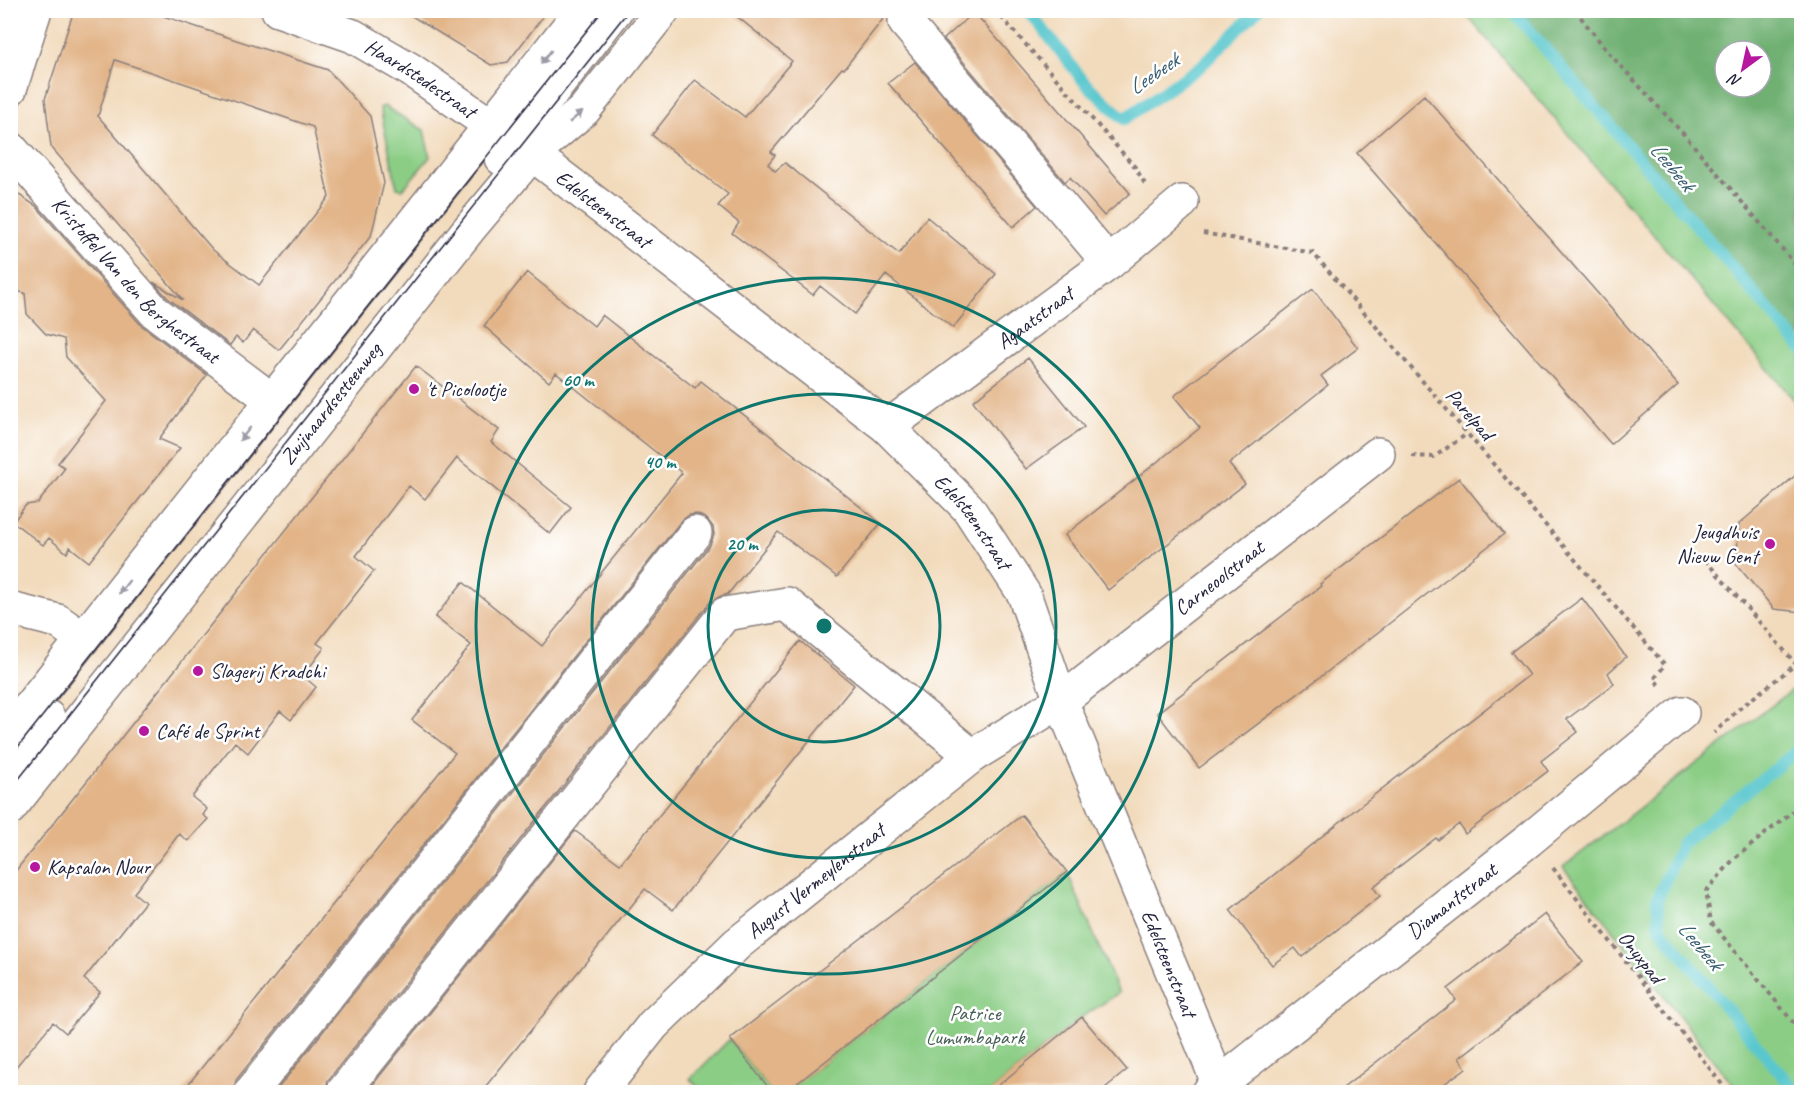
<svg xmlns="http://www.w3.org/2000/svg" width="1812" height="1103" viewBox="0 0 1812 1103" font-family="Caveat,sans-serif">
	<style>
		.green { fill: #8bcd85; stroke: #567860; stroke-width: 1.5 }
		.forest { fill: #70b072; stroke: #496956; stroke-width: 1.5; fill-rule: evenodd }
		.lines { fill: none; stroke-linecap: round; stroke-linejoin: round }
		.stream { stroke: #5ac7ce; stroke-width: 12 }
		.building { fill: #e2b487; fill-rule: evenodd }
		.minor-casing { stroke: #8a7e7c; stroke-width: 36 }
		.path { stroke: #8a7e7c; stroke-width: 4; stroke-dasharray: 4.5 4.5; stroke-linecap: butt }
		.minor { stroke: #fff; stroke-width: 33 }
		.tram { stroke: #22223b; stroke-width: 1.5 }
		.oneway { fill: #9c9ca7 }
		.ring { fill: none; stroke: #0f766e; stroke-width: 3 }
		.poi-dot { fill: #b5179e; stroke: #fff; stroke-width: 2 }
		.labels { text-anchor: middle; stroke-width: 5; stroke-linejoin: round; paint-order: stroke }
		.street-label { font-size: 21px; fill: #22223b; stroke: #fff }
		.poi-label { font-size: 21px; fill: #22223b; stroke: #fff; text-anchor: start }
		.park-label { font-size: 21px; fill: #475e55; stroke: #fff }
		.water-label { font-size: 22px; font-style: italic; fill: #365c6e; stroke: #fff }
		.centre { fill: #0f766e; stroke: #fff; stroke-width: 3 }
		.ring-label { font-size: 18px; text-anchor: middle; font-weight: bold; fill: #0f766e; stroke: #fff; stroke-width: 5; stroke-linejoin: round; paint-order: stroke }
	</style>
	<rect width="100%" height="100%" fill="#fff"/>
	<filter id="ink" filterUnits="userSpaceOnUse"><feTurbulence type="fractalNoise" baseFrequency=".0167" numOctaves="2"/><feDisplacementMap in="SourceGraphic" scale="12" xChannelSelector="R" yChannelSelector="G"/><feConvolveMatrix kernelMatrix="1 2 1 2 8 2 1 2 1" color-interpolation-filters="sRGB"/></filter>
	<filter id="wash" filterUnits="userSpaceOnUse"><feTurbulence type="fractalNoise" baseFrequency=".008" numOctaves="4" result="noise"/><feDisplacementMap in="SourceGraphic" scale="24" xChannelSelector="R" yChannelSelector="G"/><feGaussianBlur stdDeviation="1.35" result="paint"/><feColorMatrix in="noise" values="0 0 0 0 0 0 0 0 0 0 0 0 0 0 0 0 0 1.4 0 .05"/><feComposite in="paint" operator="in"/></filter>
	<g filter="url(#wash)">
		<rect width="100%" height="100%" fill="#f2dbbd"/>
		<!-- green -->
		<path class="green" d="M 1463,11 L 1512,11 L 1801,349 L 1801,408 Z
			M 384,106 L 424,130 L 430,157 L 403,189 L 397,188 L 380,108 Z
			M 1801,683 L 1801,1092 L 1739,1092 L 1563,867 Z
			M 1067,872 L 1119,993 L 1082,1017 L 990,1092 L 786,1092 Z
			M 730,1039 L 772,1092 L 703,1092 L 690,1079 Z"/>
		<!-- forest -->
		<path class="forest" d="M 1512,11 L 1801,11 L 1801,349 ZM 1725,51 L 1761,51 L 1761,87 L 1725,87 Z"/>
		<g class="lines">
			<!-- stream -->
			<path class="stream" d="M 1028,10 L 1085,83 L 1124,119 L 1200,67 L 1258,10
				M 1512,10 L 1802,349
				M 1796,1092 L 1660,928 L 1657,900 L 1682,843 L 1802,747"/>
		</g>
		<g id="blocks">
			<!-- building -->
			<path class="building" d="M 74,10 L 145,10 L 328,70 L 370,116 L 384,183 L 371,236 L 279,350 L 253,330 L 243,343 L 236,337 L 230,345 L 168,298 L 153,282 L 183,300 L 51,147 L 45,99 ZM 115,60 L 313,127 L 329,197 L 259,285 L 213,250 L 98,116 Z
				M 402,10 L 548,10 L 508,62 L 491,65 Z
				M 729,10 L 890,10 L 844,69 L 842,68 L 771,152 L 775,155 L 768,164 L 775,171 L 785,163 L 899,254 L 927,217 L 996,274 L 953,328 L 886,275 L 855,314 L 820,286 L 813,295 L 732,233 L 739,223 L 718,206 L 728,194 L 652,135 L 695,80 L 745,117 L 792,61 Z
				M 974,12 L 1130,193 L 1104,216 L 1070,177 L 1065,182 L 944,39 Z
				M 915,62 L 1037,206 L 1013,227 L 888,83 Z
				M 1424,95 L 1678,385 L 1611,444 L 1357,153 Z
				M 10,189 L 36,206 L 141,325 L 207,375 L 159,439 L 180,448 L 89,562 L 70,547 L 67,553 L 49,538 L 43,545 L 13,522 L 26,505 L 38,503 L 65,468 L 58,463 L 106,401 L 66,357 L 64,339 L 46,334 L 27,314 L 25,293 L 10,290 Z
				M 527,272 L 594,326 L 602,315 L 695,388 L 701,381 L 881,523 L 837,577 L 778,532 L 728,594 L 721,596 L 710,602 L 328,1080 L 325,1092 L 275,1092 L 710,545 L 714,535 L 713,527 L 707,519 L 697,514 L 689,515 L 681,521 L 236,1080 L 233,1092 L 182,1092 L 455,753 L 412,720 L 471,645 L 435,617 L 463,582 L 542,646 L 682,473 L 556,373 L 549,382 L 484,326 Z
				M 1313,289 L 1358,348 L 1321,376 L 1328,385 L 1229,464 L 1245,484 L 1108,590 L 1065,535 L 1200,428 L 1174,396 Z
				M 1028,358 L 1084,427 L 1026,469 L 973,401 Z
				M 416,366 L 499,430 L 491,442 L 571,507 L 550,534 L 457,458 L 425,499 L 409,486 L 356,556 L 374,571 L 317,643 L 324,648 L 303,676 L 316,687 L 291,720 L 280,711 L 248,753 L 235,742 L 192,797 L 207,809 L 203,815 L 208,819 L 188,841 L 179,834 L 134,893 L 145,902 L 84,979 L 100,992 L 66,1033 L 53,1022 L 10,1074 L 10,878 Z
				M 1802,470 L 1802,612 L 1774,609 L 1736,564 L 1739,524 Z
				M 1459,478 L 1504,534 L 1327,672 L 1199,768 L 1157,713 L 1321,586 L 1320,584 Z
				M 1582,598 L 1626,657 L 1608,673 L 1614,684 L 1567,719 L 1578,732 L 1541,761 L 1548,771 L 1465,834 L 1459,824 L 1438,840 L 1436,838 L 1373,887 L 1380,896 L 1302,957 L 1295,948 L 1272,965 L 1230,910 L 1356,809 L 1529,675 L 1511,652 Z
				M 800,641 L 854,685 L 673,910 L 645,889 L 481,1092 L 367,1092 L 575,831 L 620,864 Z
				M 1022,815 L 1067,872 L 786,1092 L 772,1092 L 730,1039 Z
				M 1545,914 L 1583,962 L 1459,1058 L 1466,1068 L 1433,1092 L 1338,1092 L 1456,1000 L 1448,989 Z
				M 1082,1017 L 1127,1070 L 1100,1092 L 990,1092 Z"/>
		</g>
	</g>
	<g filter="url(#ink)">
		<use href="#blocks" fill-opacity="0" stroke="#8a7e7c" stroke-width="1.5"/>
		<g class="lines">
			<defs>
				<g id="minor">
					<path id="s1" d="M 278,10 L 353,36 L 411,70 L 532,154 L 887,427 L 968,508 L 1024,594 L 1061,701 L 1222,1092"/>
					<path d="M 914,10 L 905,22 L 1109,263"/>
					<path d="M 10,89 L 35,10"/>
					<path id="s2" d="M 10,148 L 155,312 L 272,400"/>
					<path d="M 501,158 L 616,10"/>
					<path id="s3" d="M 887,427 L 1109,263 L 1182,202"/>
					<path d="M 10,609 L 58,621 L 83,639"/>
					<path d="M 10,731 L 582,10"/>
					<path d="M 10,764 L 48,717"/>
					<path id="s4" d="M 10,808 L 469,229 L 532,154 L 584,110 L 663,10"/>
					<path d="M 251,1092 L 695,533"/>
					<path d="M 343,1092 L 725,614 L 787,604 L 972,756"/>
					<path id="s5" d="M 600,1092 L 653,1025 L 737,944 L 972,756 L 1061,701 L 1378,454"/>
					<path id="s6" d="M 1209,1092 L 1529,840 L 1682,713"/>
				</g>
			</defs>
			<!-- minor casing -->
			<use href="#minor" class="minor-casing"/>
			<!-- path -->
			<path class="path" d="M 995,10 L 1135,167 L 1145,184
				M 1575,10 L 1608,52 L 1688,139 L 1802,272
				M 1203,233 L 1313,253 L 1665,665 L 1654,679 L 1660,686
				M 1412,456 L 1434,457 L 1467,434
				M 1705,560 L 1796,664 L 1739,709 L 1714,733
				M 1802,804 L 1734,859 L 1706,891 L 1711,922 L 1802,1033
				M 1553,868 L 1728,1092"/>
			<!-- minor -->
			<use href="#minor" class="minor"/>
			<!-- tram -->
			<path class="tram" d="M 10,757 L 603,10
				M 10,790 L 629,10"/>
		</g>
		<!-- one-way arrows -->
		<defs><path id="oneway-solid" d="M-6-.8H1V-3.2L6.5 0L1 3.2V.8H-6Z" transform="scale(1.5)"/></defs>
		<g class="oneway">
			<use href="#oneway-solid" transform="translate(546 57) rotate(128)"/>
			<use href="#oneway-solid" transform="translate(576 117) rotate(-40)"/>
			<use href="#oneway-solid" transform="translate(245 434) rotate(129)"/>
			<use href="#oneway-solid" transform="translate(124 587) rotate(128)"/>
		</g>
	</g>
	<!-- distance rings -->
	<g class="ring">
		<circle cx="824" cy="626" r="116"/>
		<circle cx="824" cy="626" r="232"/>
		<circle cx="824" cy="626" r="348"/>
	</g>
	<!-- markers -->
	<g class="poi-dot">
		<circle cx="414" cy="389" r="6"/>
		<circle cx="1770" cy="544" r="6"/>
		<circle cx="198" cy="671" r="6"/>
		<circle cx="144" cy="731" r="6"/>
		<circle cx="35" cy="867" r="6"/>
	</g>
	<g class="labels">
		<!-- street labels -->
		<g class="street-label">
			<text dy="7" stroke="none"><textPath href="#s1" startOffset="159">Haardstedestraat</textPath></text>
			<text dy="7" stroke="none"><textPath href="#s1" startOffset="384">Edelsteenstraat</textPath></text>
			<text dy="7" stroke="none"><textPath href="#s2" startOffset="183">Kristoffel Van den Berghestraat</textPath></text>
			<text dy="7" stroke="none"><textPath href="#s3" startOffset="184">Agaatstraat</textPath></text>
			<text dy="7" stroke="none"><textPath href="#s4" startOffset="516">Zwijnaardsesteenweg</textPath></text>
			<text transform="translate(1470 414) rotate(49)" y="7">Parelpad</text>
			<text dy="7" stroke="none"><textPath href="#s1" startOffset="870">Edelsteenstraat</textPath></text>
			<text dy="7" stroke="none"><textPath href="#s5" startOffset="808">Carneoolstraat</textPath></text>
			<text dy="7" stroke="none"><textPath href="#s5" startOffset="303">August Vermeylenstraat</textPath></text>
			<text dy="7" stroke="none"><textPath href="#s6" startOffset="309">Diamantstraat</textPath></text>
			<text transform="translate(1641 957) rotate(52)" y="7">Onyxpad</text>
			<text dy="7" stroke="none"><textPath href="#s1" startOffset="1356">Edelsteenstraat</textPath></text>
		</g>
		<!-- poi labels -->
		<g class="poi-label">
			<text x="426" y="396">'t Picolootje</text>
			<text x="1758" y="539" text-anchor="end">Jeugdhuis<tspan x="1758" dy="24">Nieuw Gent</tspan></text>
			<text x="210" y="678">Slagerij Kradchi</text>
			<text x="156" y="738">Café de Sprint</text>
			<text x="47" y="874">Kapsalon Nour</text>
		</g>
		<!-- park labels -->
		<g class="park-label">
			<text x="975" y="1020">Patrice<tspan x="975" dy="24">Lumumbapark</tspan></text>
		</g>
		<!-- water labels -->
		<g class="water-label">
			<text transform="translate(1153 73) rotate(-34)" y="8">Leebeek</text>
			<text transform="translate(1673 166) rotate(50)" y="8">Leebeek</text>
			<text transform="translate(1701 945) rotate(50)" y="8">Leebeek</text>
		</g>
	</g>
	<circle cx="824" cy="626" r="9" class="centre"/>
	<g class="ring-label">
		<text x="578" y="386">60 m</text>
		<text x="660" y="468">40 m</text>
		<text x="742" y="550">20 m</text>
	</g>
	<!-- margin -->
	<rect width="1812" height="1103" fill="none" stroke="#fff" stroke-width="36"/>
	<!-- north arrow -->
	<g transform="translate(1743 69) rotate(213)"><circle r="28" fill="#ffffff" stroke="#a7a7b1" stroke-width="1.5"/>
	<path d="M0-4.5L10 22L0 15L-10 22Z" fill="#b5179e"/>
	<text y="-9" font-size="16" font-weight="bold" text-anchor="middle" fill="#22223b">N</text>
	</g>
</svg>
